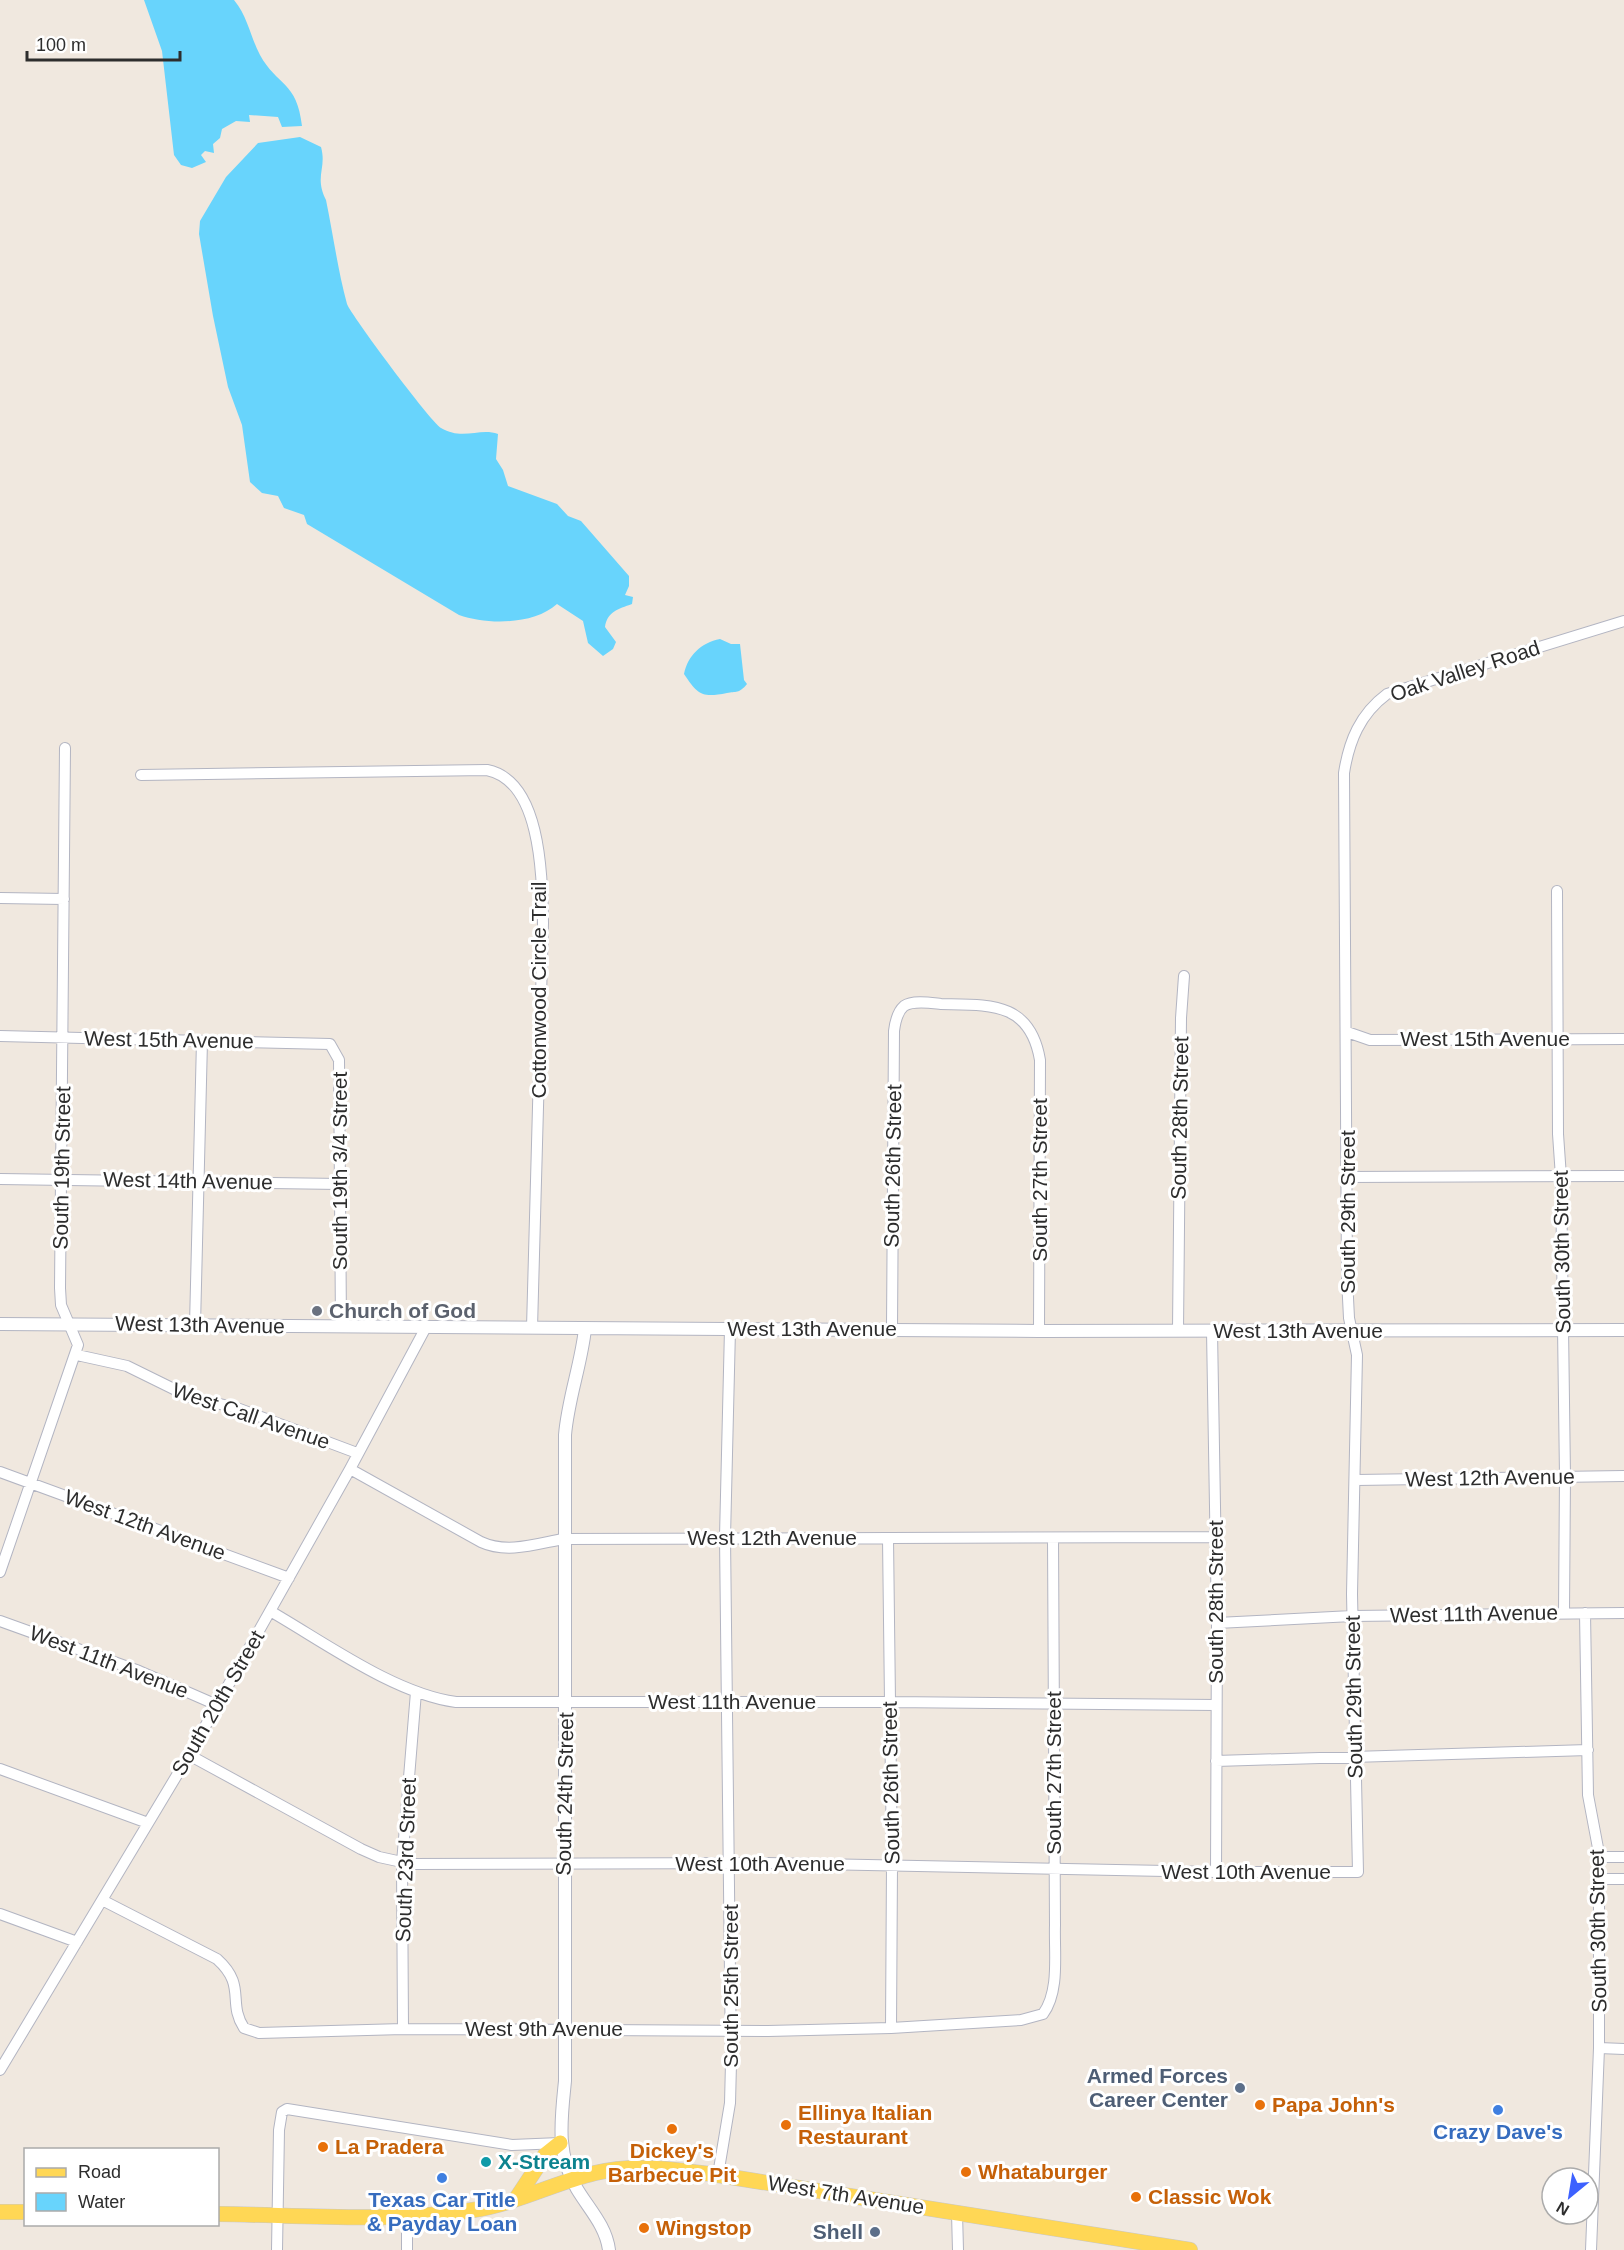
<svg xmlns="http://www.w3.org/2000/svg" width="1624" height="2250" viewBox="0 0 1624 2250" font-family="Helvetica,sans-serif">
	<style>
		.water { fill: #68d4fc }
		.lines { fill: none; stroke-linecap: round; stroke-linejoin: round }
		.minor-casing { stroke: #b3b5c2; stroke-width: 12 }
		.tertiary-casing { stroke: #b3b5c2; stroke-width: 14 }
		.primary-casing { stroke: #c8c8c8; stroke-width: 16 }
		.minor { stroke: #fff; stroke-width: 10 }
		.tertiary { stroke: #fff; stroke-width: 12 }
		.primary { stroke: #ffd755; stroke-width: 15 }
		.worship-dot { fill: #6b7280; stroke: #fff; stroke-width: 2 }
		.service-dot { fill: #5c6f8a; stroke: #fff; stroke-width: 2 }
		.food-dot { fill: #e8710a; stroke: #fff; stroke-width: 2 }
		.shop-dot { fill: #3f7fe0; stroke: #fff; stroke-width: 2 }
		.culture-dot { fill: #0f9aa8; stroke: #fff; stroke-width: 2 }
		.labels { text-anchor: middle; stroke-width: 6; stroke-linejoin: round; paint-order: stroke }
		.street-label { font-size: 21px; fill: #2d2d2d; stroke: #fff }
		.worship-label { font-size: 21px; font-weight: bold; fill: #5b616d; stroke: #fff; text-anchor: start }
		.service-label { font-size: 21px; font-weight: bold; fill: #4e5e75; stroke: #fff; text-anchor: end }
		.food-label { font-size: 21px; font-weight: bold; fill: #c56008; stroke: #fff; text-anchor: start }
		.shop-label { font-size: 21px; font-weight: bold; fill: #366cbe; stroke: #fff }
		.culture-label { font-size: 21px; font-weight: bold; fill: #0d838f; stroke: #fff; text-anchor: start }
	</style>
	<rect width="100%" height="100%" fill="#f0e8df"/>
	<!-- water -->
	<path class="water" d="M 144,0 L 234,0 C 248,17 250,36 260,55 C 277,86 297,81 302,126 L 282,127 L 278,117 L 249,115 L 250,122 L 236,121 L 222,129 L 220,138 L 213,144 L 214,153 L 205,151 L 201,155 L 206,162 L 192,168 L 181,165 L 174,155 L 162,51 Z
		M 300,137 L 321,147 C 327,169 314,176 326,200 C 333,234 338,271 347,304 C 351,315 430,421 441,428 C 463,441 480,427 498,434 L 496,459 L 503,470 L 508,486 L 557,504 L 568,516 L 581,521 L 629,576 L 629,586 L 625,595 L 633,597 L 632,604 C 618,609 607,612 605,627 L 616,642 L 613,649 L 603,656 L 588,643 L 583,621 L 557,604 C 534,625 487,625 459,615 L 307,524 L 304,515 L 284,508 L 278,496 L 262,493 L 250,482 L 242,425 L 228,387 L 213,316 L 199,234 L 200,221 L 226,177 L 258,143 Z
		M 720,639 L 731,644 L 740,644 L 744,680 L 747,684 C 739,694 736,691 727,693 C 702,698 698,695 684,674 C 688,655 701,643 720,639 Z"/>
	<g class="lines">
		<defs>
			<path id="minor" d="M 141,775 L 487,770 C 542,781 542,878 543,923 L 532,1328
				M 1557,891 L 1558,1134 L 1561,1177 L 1565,1476 L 1564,1613
				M 0,898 L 64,899
				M 1347,1032 L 1370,1040 L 1624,1039
				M 0,1036 L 330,1044 L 339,1060 L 341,1327
				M 1347,1177 L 1624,1176
				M 0,1179 L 340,1184
				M 195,1325 L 202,1041
				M 892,1329 L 894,1031 C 895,1023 897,1012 904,1006 C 913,1000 931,1003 941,1004 C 989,1005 1030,1001 1040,1060 L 1039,1331
				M 1178,1331 L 1181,1018 L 1184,976
				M 1212,1331 L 1217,1623 L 1216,1872
				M 77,1355 L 127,1366 L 190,1397 L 237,1408 L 357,1453
				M 350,1469 L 481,1542 C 507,1554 536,1544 563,1539 L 1216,1537
				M 0,1472 L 289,1578
				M 1356,1480 L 1624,1476
				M 888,1538 L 892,1865 L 891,2028
				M 0,1572 L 78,1345 L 61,1305 L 60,1288 L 65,748
				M 270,1611 C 324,1642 395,1694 456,1702 L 890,1702 L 1216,1705
				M 1585,1613 L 1588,1795 L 1598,1848 L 1599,1879 L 1599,2048 L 1591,2250
				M 0,1621 L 139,1671 L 217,1705
				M 1217,1623 L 1352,1616 L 1624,1613
				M 189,1755 L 361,1849 L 379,1857 L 411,1864 L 767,1863 L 1216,1872 L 1358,1872 L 1352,1594 L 1357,1355 L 1349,1318 L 1347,1278 L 1344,773 C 1349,741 1360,714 1387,694 L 1624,621
				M 1216,1761 L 1588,1750
				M 0,1769 L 148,1823
				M 1598,1857 L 1624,1857
				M 1599,1879 L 1624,1879
				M 102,1900 L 217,1959 C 247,1986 227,2002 244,2028 L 259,2033 L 403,2029 L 768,2031 L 891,2028 L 1021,2020 L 1043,2014 C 1060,1991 1054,1953 1055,1925 L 1053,1538
				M 0,1914 L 77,1942
				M 403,2029 L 402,1863 L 416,1692
				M 1599,2048 L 1624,2049
				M 0,2070 L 189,1755 L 350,1469 L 425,1329
				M 718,2175 L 730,2103 L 731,2063 L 725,1537 L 730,1329
				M 957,2213 L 958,2250
				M 277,2250 L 279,2130 L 282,2112 L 287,2109 L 512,2145 L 560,2143
				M 407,2250 L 407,2215"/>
			<path id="tertiary" d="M 0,1324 L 1039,1331 L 1624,1330
				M 585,1329 C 581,1365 568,1399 565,1435 L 565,2081 C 561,2120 556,2154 577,2189 C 589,2209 606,2226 609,2250"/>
			<path id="primary" d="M 516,2199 L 545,2155 L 560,2143
				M 0,2212 L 26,2212
				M 218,2214 C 298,2215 394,2223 473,2210 C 515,2204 554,2183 595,2173 C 635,2163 678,2170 718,2175 L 1190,2250"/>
		</defs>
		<!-- minor casing -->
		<use href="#minor" class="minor-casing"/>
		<!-- tertiary casing -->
		<use href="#tertiary" class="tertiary-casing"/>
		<!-- primary casing -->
		<use href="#primary" class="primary-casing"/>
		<!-- minor -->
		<use href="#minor" class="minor"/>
		<!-- tertiary -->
		<use href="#tertiary" class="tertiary"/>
		<!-- primary -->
		<use href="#primary" class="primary"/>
	</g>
	<!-- markers -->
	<circle class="worship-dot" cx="317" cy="1311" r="6"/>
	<g class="service-dot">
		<circle cx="1240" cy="2088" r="6"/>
		<circle cx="875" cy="2232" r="6"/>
	</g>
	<g class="food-dot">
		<circle cx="1260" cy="2105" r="6"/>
		<circle cx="786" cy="2125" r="6"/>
		<circle cx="672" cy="2129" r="6"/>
		<circle cx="323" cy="2147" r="6"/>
		<circle cx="966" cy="2172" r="6"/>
		<circle cx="1136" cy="2197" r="6"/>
		<circle cx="644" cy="2228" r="6"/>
	</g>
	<g class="shop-dot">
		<circle cx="1498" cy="2110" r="6"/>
		<circle cx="442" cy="2178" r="6"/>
	</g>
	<circle class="culture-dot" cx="486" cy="2162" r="6"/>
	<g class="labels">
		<!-- street labels -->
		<g class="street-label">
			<text transform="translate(1465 671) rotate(-18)" y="7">Oak Valley Road</text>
			<text transform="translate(539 990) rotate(-90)" y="7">Cottonwood Circle Trail</text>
			<text x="1485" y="1046">West 15th Avenue</text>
			<text transform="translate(169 1040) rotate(1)" y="7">West 15th Avenue</text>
			<text transform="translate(1180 1118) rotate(-89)" y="7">South 28th Street</text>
			<text transform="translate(893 1166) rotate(-89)" y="7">South 26th Street</text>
			<text transform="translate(62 1168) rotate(-89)" y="7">South 19th Street</text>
			<text transform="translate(340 1171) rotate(-90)" y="7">South 19th 3/4 Street</text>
			<text transform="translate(1040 1180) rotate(-90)" y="7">South 27th Street</text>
			<text transform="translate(188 1181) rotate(1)" y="7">West 14th Avenue</text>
			<text transform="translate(1348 1212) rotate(-90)" y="7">South 29th Street</text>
			<text transform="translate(1562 1252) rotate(-91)" y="7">South 30th Street</text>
			<text transform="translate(200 1325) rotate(1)" y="7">West 13th Avenue</text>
			<text x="812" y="1336">West 13th Avenue</text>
			<text x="1298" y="1338">West 13th Avenue</text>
			<text transform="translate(251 1416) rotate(19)" y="7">West Call Avenue</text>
			<text transform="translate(1490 1478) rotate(-1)" y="7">West 12th Avenue</text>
			<text transform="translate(145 1525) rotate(20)" y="7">West 12th Avenue</text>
			<text x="772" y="1545">West 12th Avenue</text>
			<text transform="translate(1216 1602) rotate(-90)" y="7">South 28th Street</text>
			<text transform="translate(1474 1614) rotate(-1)" y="7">West 11th Avenue</text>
			<text transform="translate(109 1662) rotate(21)" y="7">West 11th Avenue</text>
			<text transform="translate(1354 1697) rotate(-91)" y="7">South 29th Street</text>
			<text x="732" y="1709">West 11th Avenue</text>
			<text transform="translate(218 1703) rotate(-60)" y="7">South 20th Street</text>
			<text transform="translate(1054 1773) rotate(-90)" y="7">South 27th Street</text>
			<text transform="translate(891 1783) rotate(-91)" y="7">South 26th Street</text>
			<text transform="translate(565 1794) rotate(-89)" y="7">South 24th Street</text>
			<text transform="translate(406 1860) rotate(-88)" y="7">South 23rd Street</text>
			<text x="760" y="1871">West 10th Avenue</text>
			<text x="1246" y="1879">West 10th Avenue</text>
			<text transform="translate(1598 1931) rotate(-91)" y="7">South 30th Street</text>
			<text transform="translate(731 1986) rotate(-90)" y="7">South 25th Street</text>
			<text x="544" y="2036">West 9th Avenue</text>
			<text transform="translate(846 2195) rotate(9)" y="7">West 7th Avenue</text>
		</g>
		<!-- worship labels -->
		<g class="worship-label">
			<text x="329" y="1318">Church of God</text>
		</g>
		<!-- service labels -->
		<g class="service-label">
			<text x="1228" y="2083">Armed Forces<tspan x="1228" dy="24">Career Center</tspan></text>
			<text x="863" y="2239">Shell</text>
		</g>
		<!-- food labels -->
		<g class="food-label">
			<text x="1272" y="2112">Papa John's</text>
			<text x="798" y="2120">Ellinya Italian<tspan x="798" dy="24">Restaurant</tspan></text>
			<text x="335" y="2154">La Pradera</text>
			<text x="672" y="2158" text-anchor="middle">Dickey's<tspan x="672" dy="24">Barbecue Pit</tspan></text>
			<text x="978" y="2179">Whataburger</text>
			<text x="1148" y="2204">Classic Wok</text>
			<text x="656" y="2235">Wingstop</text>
		</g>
		<!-- shop labels -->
		<g class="shop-label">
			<text x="1498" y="2139">Crazy Dave's</text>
			<text x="442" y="2207">Texas Car Title<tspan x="442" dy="24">&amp; Payday Loan</tspan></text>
		</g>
		<!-- culture labels -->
		<g class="culture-label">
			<text x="498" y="2169">X-Stream</text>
		</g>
	</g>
	<!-- legend -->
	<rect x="24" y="2148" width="195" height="78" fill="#ffffff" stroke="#ababab" stroke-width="1.5"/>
	<rect x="36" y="2168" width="30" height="9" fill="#ffd755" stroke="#ababab" stroke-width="1.5"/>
	<text x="78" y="2178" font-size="18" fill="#2d2d2d">Road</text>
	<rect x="36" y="2193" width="30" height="18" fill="#68d4fc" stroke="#ababab" stroke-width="1.5"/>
	<text x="78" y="2208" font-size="18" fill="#2d2d2d">Water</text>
	<!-- north arrow -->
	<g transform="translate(1570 2196) rotate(210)"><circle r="28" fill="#ffffff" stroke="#ababab" stroke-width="1.5"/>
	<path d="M0-4.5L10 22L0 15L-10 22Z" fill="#3d61ff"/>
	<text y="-9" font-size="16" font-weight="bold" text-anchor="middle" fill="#2d2d2d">N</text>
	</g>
	<!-- scale -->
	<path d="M27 51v9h153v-9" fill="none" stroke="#2d2d2d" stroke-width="3"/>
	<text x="36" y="51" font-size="18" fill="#2d2d2d" stroke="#ffffff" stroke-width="4.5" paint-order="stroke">100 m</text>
</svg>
